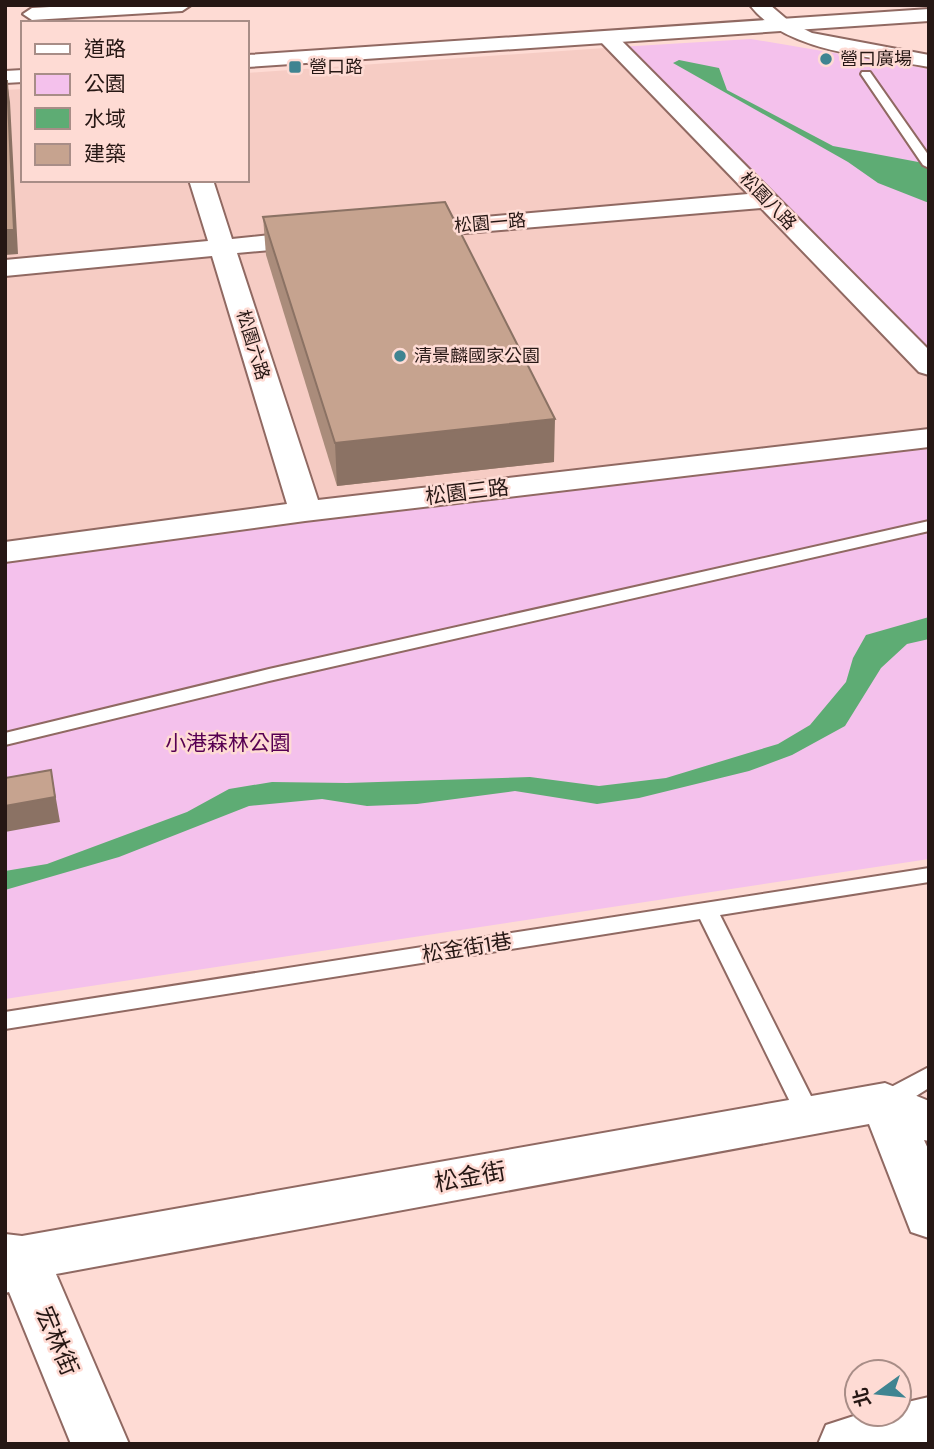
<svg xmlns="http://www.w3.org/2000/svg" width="934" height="1449" viewBox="0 0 934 1449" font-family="'DM Sans','Noto Sans TC',sans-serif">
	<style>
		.built { fill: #f6ccc4 }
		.green { fill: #f4c1ec }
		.water { fill: #5eac74 }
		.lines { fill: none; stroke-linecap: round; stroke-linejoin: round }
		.service-casing { stroke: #906962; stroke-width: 4 }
		.minor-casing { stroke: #906962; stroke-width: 4 }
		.tertiary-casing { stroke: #906962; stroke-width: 4 }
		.service { fill: #fff; fill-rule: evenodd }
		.minor { fill: #fff; fill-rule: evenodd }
		.tertiary { fill: #fff; fill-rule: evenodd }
		.wall { fill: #aa8c7b }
		.shaded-wall { fill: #8b7264 }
		.building { fill: #c6a38f; stroke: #8b7264; stroke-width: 2 }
		.poi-dot { fill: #3f8491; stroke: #fedbd4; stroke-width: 2.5 }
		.labels { text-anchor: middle; stroke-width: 5; stroke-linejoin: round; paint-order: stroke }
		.far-poi-label { font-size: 18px; fill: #261714; stroke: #fedbd4; text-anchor: start }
		.far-street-label { font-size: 18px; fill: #261714; stroke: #fedbd4 }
		.street-label { font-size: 21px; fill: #261714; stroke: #fedbd4 }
		.park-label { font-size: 21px; fill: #570052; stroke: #fedbd4 }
		.near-street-label { font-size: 24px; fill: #261714; stroke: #fedbd4 }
	</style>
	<rect width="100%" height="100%" fill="#fedbd4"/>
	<!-- built -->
	<path class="built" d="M 619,47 L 929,355 L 929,449 L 305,511 L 5,552 L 5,90 L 23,89 L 23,180 L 247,180 L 247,73 Z"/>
	<!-- green -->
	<path class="green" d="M 751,39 L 929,69 L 929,355 L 619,47 Z
		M 929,449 L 929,859 L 5,999 L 5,552 L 305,511 Z"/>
	<!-- water -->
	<path class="water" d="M 679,60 L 719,68 L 727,90 L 833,146 L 929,164 L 929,203 L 878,183 L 848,162 L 673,63 Z
		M 929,617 L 929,639 L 907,644 L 881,668 L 845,726 L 792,755 L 749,771 L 639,798 L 597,804 L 515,791 L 417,804 L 367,806 L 322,799 L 249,806 L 119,857 L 5,890 L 5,871 L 47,864 L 187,812 L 229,789 L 272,782 L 347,783 L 530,777 L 599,786 L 666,778 L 778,744 L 810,725 L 846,682 L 853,658 L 866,635 Z"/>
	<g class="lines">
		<defs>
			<path id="service" d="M 862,72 L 870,72 L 929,156 L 929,168 L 923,165 L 861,74 Z
				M 929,521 L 929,531 L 269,681 L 5,745 L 5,733 L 269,669 Z
				M 929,868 L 929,882 L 720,915 L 821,1116 L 818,1123 L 809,1126 L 800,1123 L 797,1116 L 700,919 L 5,1029 L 5,1012 Z
				M 929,1067 L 929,1088 C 913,1097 894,1114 876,1109 L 873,1102 L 876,1095 Z"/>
			<path id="minor" d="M 84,5 L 191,5 L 182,11 L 32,20 L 23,14 L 32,8 Z
				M 750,5 L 770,5 L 790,22 L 812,33 L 929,55 L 929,67 C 873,56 786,53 750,5 Z
				M 607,31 L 614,33 L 929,350 L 929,375 L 919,372 L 761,208 L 405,238 L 396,236 L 393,231 L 396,226 L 405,224 L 748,194 L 600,41 L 597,37 L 600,33 Z
				M 189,180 L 213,180 L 232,239 L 317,230 L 326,233 L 330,238 L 326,243 L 317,246 L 237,253 L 318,500 L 929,429 L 929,447 L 305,521 L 5,562 L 5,542 L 287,504 L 212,256 L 5,276 L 5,260 L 208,241 Z
				M 885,1083 L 929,1101 L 929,1141 L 924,1140 L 929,1151 L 929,1238 L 911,1232 L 869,1124 L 56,1274 L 129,1444 L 71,1444 L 9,1292 L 5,1293 L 5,1234 L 22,1236 Z
				M 929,1397 L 929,1444 L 818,1444 L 826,1425 L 860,1414 L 899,1414 L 899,1404 Z"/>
			<path id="tertiary" d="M 929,9 L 929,21 L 247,67 L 247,55 Z
				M 23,70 L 23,82 L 5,83 L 5,71 Z"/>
		</defs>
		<!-- service casing -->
		<use href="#service" class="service-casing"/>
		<!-- minor casing -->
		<use href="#minor" class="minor-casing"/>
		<!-- tertiary casing -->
		<use href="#tertiary" class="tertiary-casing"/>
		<!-- service -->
		<use href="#service" class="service"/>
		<!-- minor -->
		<use href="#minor" class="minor"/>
		<!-- tertiary -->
		<use href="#tertiary" class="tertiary"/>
	</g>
	<!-- wall -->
	<path class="wall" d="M 263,217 L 554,462 L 337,486 L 266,255 Z"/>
	<!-- shaded-wall -->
	<path class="shaded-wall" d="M 7,81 L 10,102 L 18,254 L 5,255 Z
		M 555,419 L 554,462 L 337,486 L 335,443 Z
		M 51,770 L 60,822 L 5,832 L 5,806 Z"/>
	<!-- building -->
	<path class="building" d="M 5,81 L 7,81 L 14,230 L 5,230 Z
		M 445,202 L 555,419 L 335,443 L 263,217 Z
		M 51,770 L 55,797 L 5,806 L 5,778 Z"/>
	<!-- markers -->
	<g class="poi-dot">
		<circle cx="826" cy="59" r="7"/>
		<rect x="288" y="60" width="14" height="14" rx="3.5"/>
		<circle cx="400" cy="356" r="7"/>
	</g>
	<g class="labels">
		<!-- far-poi labels -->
		<g class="far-poi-label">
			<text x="840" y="65">營口廣場</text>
			<text x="309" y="73">營口路</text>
			<text x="414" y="362">清景麟國家公園</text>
		</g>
		<!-- far-street labels -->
		<g class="far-street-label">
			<text transform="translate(768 201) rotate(46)" y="6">松園八路</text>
			<text transform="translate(490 223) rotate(-5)" y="6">松園一路</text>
			<text transform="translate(253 345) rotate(73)" y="6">松園六路</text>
		</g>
		<!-- street labels -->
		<g class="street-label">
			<text transform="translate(467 492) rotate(-7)" y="7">松園三路</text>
			<text transform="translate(467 948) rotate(-9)" y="7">松金街1巷</text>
		</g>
		<!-- park labels -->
		<g class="park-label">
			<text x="228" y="750">小港森林公園</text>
		</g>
		<!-- near-street labels -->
		<g class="near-street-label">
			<text transform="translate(470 1177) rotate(-10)" y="8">松金街</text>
			<text transform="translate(57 1341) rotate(67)" y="8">宏林街</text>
		</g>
	</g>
	<!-- border -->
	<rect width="934" height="1449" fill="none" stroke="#261714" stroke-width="14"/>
	<!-- legend -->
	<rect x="21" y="21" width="228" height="161" fill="#fedbd4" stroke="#a88d87" stroke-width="2"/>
	<rect x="35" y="44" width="35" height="10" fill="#ffffff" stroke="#a88d87" stroke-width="2"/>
	<text x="84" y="56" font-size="21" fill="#261714">道路</text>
	<rect x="35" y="74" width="35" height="21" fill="#f4c1ec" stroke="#a88d87" stroke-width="2"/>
	<text x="84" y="91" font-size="21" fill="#261714">公園</text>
	<rect x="35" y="108" width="35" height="21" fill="#5eac74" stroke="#a88d87" stroke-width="2"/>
	<text x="84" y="126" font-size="21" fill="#261714">水域</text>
	<rect x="35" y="144" width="35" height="21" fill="#c6a38f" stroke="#a88d87" stroke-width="2"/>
	<text x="84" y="161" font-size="21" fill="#261714">建築</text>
	<!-- north arrow -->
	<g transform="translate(878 1393) rotate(255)"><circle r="33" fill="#fedbd4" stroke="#a88d87" stroke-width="2"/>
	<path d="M0-5L12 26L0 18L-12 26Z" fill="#3f8491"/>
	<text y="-10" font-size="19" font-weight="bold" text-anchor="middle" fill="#261714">北</text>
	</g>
</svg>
